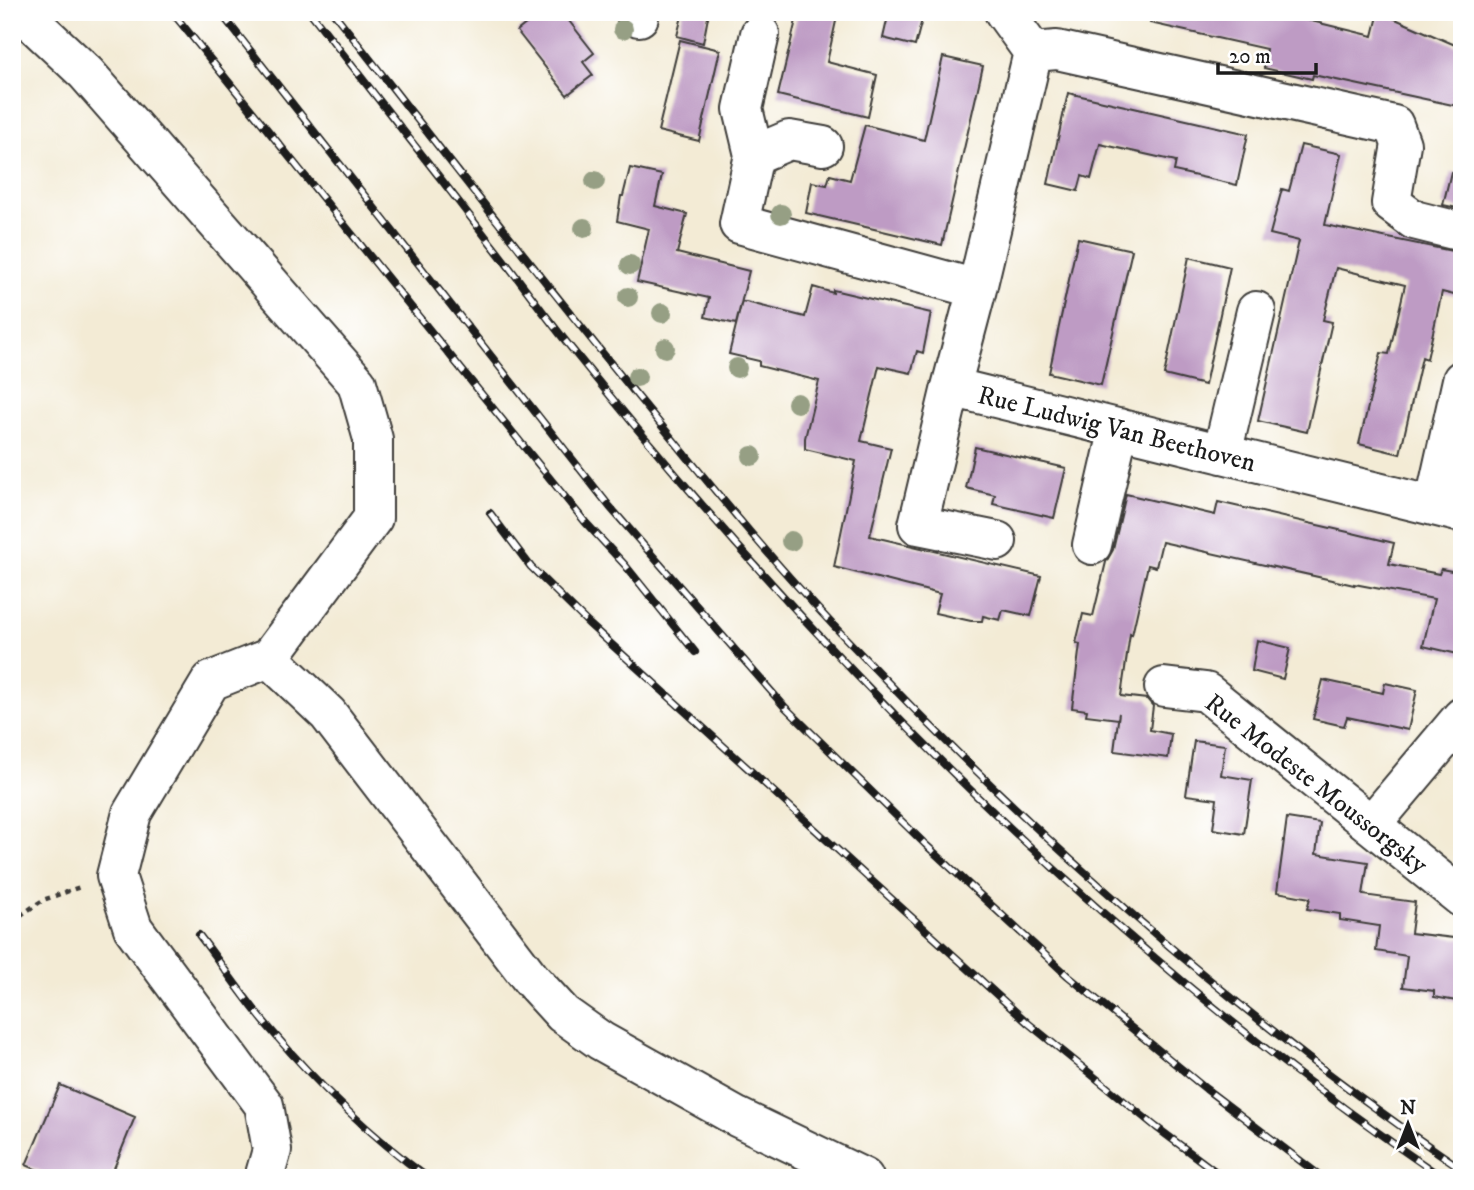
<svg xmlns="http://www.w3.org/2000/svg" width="1474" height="1190" viewBox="0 0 1474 1190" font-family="'IM FELL DW Pica',serif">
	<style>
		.building { fill: #be9bc4 }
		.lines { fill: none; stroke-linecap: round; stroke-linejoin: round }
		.minor-casing { stroke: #3c3b38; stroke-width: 42 }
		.path { stroke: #3c3b38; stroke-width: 4.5; stroke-dasharray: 5 5; stroke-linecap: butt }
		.minor { stroke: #fff; stroke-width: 38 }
		.rail-casing { stroke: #1c1c1c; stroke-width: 8 }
		.rail { stroke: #fff; stroke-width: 5; stroke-dasharray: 16; stroke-linecap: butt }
		.tree { fill: #969f84 }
		.labels { text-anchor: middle; stroke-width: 5; stroke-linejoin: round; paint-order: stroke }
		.street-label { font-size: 26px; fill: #1c1c1c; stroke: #fff }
	</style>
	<rect width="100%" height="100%" fill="#fff"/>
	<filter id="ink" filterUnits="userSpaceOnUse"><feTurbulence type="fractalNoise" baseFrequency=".0143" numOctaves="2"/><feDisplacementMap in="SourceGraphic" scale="14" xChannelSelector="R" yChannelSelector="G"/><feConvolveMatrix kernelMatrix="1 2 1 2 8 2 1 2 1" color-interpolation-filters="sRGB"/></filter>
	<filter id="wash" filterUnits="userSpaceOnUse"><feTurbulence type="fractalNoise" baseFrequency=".00686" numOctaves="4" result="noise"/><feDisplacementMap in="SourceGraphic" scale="28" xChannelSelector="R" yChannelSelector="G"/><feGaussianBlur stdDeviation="1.57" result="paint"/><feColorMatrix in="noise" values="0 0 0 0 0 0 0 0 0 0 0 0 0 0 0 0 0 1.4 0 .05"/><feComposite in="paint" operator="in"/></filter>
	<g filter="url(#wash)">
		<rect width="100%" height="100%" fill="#f3ebd5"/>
		<g id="blocks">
			<!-- building -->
			<path class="building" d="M 519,12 L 562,12 L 594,53 L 583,62 L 593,75 L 567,95 L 517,31 L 527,23 Z
				M 683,12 L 709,12 L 703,43 L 677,36 Z
				M 798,12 L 838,12 L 827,62 L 877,75 L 868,117 L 778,95 Z
				M 889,12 L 924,12 L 915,46 L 883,38 Z
				M 1152,12 L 1253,12 L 1280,19 L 1282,12 L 1308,12 L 1307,20 L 1373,36 L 1379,12 L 1462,48 L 1462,107 L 1313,75 L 1312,79 L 1264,68 L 1266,49 L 1150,23 Z
				M 680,40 L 720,50 L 699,141 L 658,131 Z
				M 943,57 L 983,66 L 942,245 L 806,213 L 812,182 L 827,185 L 830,175 L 850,180 L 865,125 L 924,140 Z
				M 1068,93 L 1248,134 L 1237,185 L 1174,171 L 1176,161 L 1100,144 L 1091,179 L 1082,176 L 1078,191 L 1048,184 Z
				M 1301,145 L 1341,154 L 1325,225 L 1462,253 L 1462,297 L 1442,292 L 1427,359 L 1422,357 L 1400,454 L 1359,444 L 1381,353 L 1389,354 L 1405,285 L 1336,268 L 1323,320 L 1332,322 L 1307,432 L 1258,421 L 1299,241 L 1270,234 L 1282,189 L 1289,191 Z
				M 630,168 L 662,175 L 655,206 L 687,214 L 677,253 L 749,271 L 736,324 L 705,317 L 709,298 L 637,282 L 649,229 L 617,221 L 621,196 L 623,196 Z
				M 1451,172 L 1462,174 L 1462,209 L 1443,205 Z
				M 1078,238 L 1132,250 L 1101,385 L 1049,373 Z
				M 1189,257 L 1230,267 L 1205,385 L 1164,375 Z
				M 813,287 L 833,293 L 833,290 L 931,313 L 923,353 L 917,351 L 911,373 L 879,366 L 861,441 L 891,448 L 870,536 L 1041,576 L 1031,616 L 1003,610 L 1000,620 L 983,616 L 982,621 L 971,621 L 935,613 L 940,594 L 834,567 L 856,461 L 805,449 L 805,438 L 819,381 L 759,366 L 759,361 L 729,354 L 742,301 L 805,317 Z
				M 975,447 L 1066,468 L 1054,518 L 993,504 L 995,495 L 966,488 Z
				M 1126,494 L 1215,515 L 1218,502 L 1348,532 L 1394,543 L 1389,564 L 1439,574 L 1441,569 L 1462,573 L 1462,655 L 1423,646 L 1434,599 L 1354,584 L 1354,585 L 1162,542 L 1156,567 L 1148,565 L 1132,635 L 1130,634 L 1121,696 L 1147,699 L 1153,706 L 1150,730 L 1171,734 L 1168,758 L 1114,751 L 1119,713 L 1118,719 L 1086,715 L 1087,710 L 1072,708 L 1080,644 L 1076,643 L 1083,614 L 1093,616 L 1106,562 L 1113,550 Z
				M 1257,640 L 1290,648 L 1283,679 L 1252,671 Z
				M 1323,680 L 1383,693 L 1385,683 L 1417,690 L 1408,730 L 1347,717 L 1344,726 L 1313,719 Z
				M 1194,741 L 1225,745 L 1221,775 L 1252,780 L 1244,834 L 1213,829 L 1217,799 L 1186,795 Z
				M 1287,818 L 1320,823 L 1316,854 L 1368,862 L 1363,895 L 1415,902 L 1411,933 L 1462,939 L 1462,1002 L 1434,997 L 1434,991 L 1403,987 L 1407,956 L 1376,951 L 1379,926 L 1340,920 L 1340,914 L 1307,909 L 1310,898 L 1277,892 Z
				M 60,1085 L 135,1117 L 110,1178 L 56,1178 L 26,1165 Z"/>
		</g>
	</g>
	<g filter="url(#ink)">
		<use href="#blocks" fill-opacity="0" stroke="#3c3b38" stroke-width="2"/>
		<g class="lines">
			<defs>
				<path id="minor" d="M 21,12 L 86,73 L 357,383 L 373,439 L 373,518 L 269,658 L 211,681 L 132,813 L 116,876 L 133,928 L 264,1105 L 272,1150 L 264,1178
					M 635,12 L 639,17
					M 1004,12 L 1033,52 L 977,289 L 951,387 L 1462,513
					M 760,34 L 743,109 L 754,155 L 739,224 L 977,289
					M 1033,52 L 1057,50 L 1394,125 L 1401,144 L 1391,203 L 1414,220 L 1462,232
					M 754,155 L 789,140 L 823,146
					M 951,387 L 918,525 L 997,541
					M 1222,454 L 1256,311
					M 1434,506 L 1462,380
					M 1092,545 L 1119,428
					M 269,658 L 328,714 L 531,979 L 563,1014 L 601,1041 L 737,1117 L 864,1178
					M 1164,687 L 1206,692 L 1462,898
					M 1372,824 L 1462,717"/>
			</defs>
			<!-- minor casing -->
			<use href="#minor" class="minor-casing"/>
			<!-- path -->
			<path class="path" d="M 12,921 L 43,900 L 83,886"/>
			<!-- minor -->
			<use href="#minor" class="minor"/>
			<defs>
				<path id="rail" d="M 172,12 L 586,523 L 625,565 L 695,652
					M 220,12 L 610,507 L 784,706 L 925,844 L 1068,976 L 1206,1089 L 1323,1178
					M 310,12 C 371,90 432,167 492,245 C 519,279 544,315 572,349 C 824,663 1109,951 1443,1178
					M 333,12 C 439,147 544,283 653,415 C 718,495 784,575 856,649 C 1039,842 1241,1019 1462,1169
					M 490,513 L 531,567 L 588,623 L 1028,1023 L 1156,1127 L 1224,1178
					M 199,935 C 223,966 245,1000 271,1030 C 317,1084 370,1135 428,1178"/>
			</defs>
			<!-- rail casing -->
			<use href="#rail" class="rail-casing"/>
			<!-- rail -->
			<use href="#rail" class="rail"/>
		</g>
		<!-- trees -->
		<g class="tree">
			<circle cx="623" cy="29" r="10"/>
			<circle cx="595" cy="181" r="10"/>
			<circle cx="781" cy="214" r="10"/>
			<circle cx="584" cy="228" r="10"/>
			<circle cx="630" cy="265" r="10"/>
			<circle cx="628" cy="297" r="10"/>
			<circle cx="662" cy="313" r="10"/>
			<circle cx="665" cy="348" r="10"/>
			<circle cx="737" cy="368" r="10"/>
			<circle cx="637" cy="377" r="10"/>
			<circle cx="797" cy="403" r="10"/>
			<circle cx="752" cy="456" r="10"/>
			<circle cx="791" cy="541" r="10"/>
		</g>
	</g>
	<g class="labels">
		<!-- street labels -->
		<g class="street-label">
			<text transform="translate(1117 428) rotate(14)" y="9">Rue Ludwig Van Beethoven</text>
			<text transform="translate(1317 783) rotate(38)" y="9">Rue Modeste Moussorgsky</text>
		</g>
	</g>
	<!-- margin -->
	<rect width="1474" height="1190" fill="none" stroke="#fff" stroke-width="42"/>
	<!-- north arrow -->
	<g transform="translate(1408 1124)" stroke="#ffffff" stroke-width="5" paint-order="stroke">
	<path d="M0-5L12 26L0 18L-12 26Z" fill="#1c1c1c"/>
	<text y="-10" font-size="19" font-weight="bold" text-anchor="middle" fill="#1c1c1c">N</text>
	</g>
	<!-- scale -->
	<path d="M1218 63v10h98v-10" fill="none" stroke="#1c1c1c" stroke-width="3.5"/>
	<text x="1229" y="63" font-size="21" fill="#1c1c1c" stroke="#ffffff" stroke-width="5" paint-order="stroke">20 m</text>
</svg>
